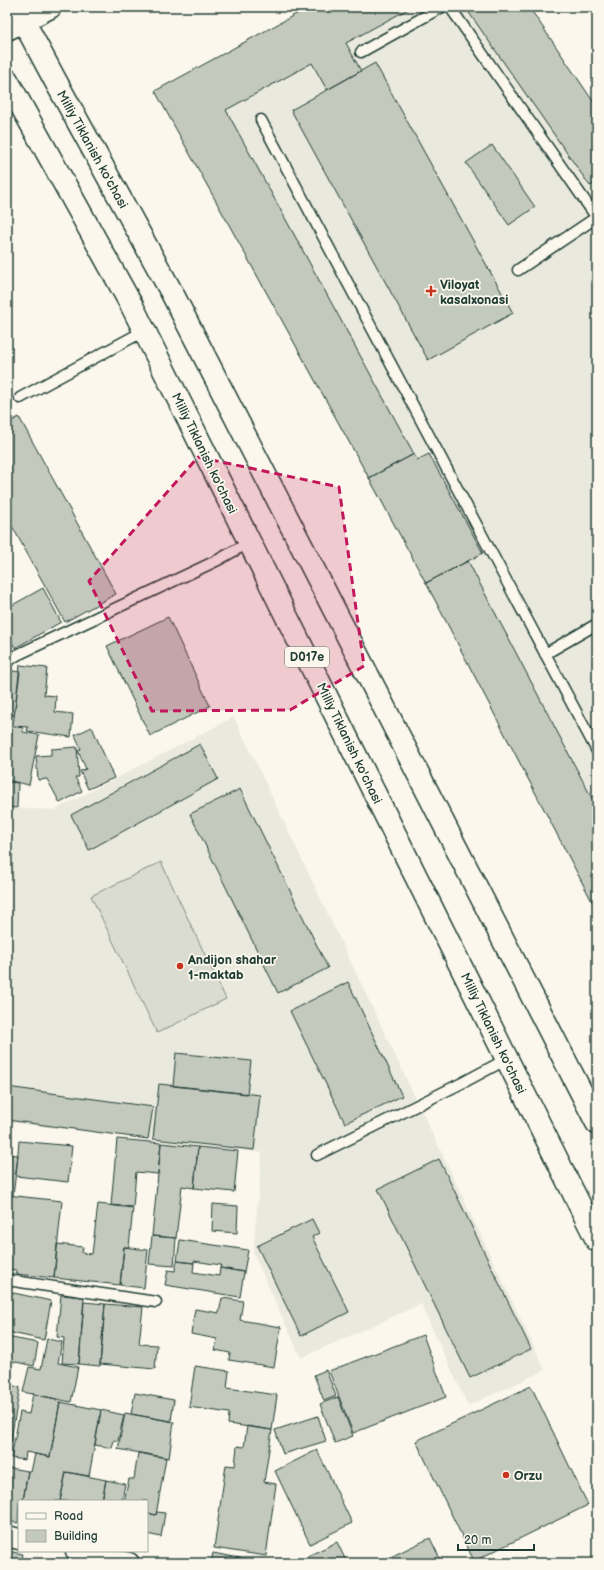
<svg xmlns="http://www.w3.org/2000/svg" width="604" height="1570" viewBox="0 0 604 1570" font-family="'Balsamiq Sans',sans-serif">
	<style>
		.built { fill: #eae9de }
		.pitch { fill: #dbdcd1; stroke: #7d8c82 }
		.building { fill: #c4c9be; stroke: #1f3d34 }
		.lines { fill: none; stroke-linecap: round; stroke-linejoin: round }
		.lane-casing { stroke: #1f3d34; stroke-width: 13 }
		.street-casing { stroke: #1f3d34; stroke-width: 23 }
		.primary-casing { stroke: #1f3d34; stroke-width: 25 }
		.lane { stroke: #fbf7ec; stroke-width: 10 }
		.street { stroke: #fbf7ec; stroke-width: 20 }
		.primary { stroke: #fbf7ec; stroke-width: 22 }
		.marked { fill: #c2185b; fill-opacity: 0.2; stroke: #c2185b; stroke-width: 3; stroke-dasharray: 8 5; stroke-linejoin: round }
		.poi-dot { fill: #c8321e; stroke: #fbf7ec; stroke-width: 1.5 }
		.labels { text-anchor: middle; stroke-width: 3.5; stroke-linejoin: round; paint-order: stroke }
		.shield { fill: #fbf7ec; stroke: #61756b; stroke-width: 1 }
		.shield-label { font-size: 12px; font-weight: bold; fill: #1f3d34 }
		.street-label { font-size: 13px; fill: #1f3d34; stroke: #fbf7ec }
		.poi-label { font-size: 13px; font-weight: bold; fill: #1f3d34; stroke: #fbf7ec; text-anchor: start }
	</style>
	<rect width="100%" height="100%" fill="#fbf7ec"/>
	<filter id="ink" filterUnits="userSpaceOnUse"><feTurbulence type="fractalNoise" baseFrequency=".025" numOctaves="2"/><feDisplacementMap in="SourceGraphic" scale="8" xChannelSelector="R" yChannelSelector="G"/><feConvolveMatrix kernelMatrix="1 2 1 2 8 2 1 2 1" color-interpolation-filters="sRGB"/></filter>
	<g filter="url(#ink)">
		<!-- built -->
		<path class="built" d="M 309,7 L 529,7 L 597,107 L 597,911 L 426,583 L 155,91 Z
			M 234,717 L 545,1370 L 468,1406 L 421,1304 L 301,1358 L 253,1253 L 262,1153 L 7,1122 L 7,808 L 55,810 Z"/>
		<!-- pitch -->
		<path class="pitch" d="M 161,862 L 226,999 L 157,1033 L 91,896 Z"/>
		<!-- building -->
		<path class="building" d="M 309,7 L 412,7 L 346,43 L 361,71 L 327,90 L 312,63 L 226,110 L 414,454 L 369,478 L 155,91 Z
			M 465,7 L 529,7 L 597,107 L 597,182 L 590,186 Z
			M 375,63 L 513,313 L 428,360 L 291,110 Z
			M 492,145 L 535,207 L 509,225 L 466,163 Z
			M 7,411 L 12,421 L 19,417 L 116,594 L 65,622 L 7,517 Z
			M 414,454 L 417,460 L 429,454 L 483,553 L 426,583 L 369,478 Z
			M 468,561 L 597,808 L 597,911 L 426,583 Z
			M 43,588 L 61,622 L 15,648 L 7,633 L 7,608 Z
			M 168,617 L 210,706 L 150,736 L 107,646 Z
			M 20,665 L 47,668 L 44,695 L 56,696 L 55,712 L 73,714 L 71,737 L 27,731 L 28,727 L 13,726 Z
			M 7,670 L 20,672 L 14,716 L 8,711 L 7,712 Z
			M 13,726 L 23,728 L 23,732 L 39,735 L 29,785 L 7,780 L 7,757 Z
			M 92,727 L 114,778 L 88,789 L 80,771 L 86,769 L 78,751 L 81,749 L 75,735 Z
			M 200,744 L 218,779 L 89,850 L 71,815 Z
			M 77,747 L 79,777 L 75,777 L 82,791 L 60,803 L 47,779 L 38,780 L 36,756 L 51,755 L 51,749 Z
			M 7,782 L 18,783 L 17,808 L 7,807 Z
			M 240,789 L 328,968 L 278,993 L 190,814 Z
			M 348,982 L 402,1096 L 345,1123 L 290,1011 Z
			M 176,1053 L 251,1061 L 247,1094 L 173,1086 Z
			M 159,1084 L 260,1095 L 254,1150 L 153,1139 Z
			M 7,1087 L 153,1107 L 148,1139 L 7,1120 Z
			M 117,1139 L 161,1143 L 158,1174 L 136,1172 L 133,1207 L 111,1205 Z
			M 19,1141 L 72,1146 L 68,1182 L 16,1176 Z
			M 161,1143 L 198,1147 L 194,1188 L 182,1186 L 176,1238 L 152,1236 Z
			M 198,1147 L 238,1151 L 234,1192 L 194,1188 Z
			M 7,1154 L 18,1155 L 13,1196 L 7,1195 Z
			M 439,1159 L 531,1349 L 470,1378 L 378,1189 Z
			M 7,1195 L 62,1201 L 54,1278 L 16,1274 L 17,1270 L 7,1269 Z
			M 98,1204 L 133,1208 L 129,1247 L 124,1247 L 120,1285 L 54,1278 L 57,1244 L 83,1247 L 82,1253 L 92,1254 Z
			M 213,1204 L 238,1206 L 237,1233 L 212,1231 Z
			M 312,1219 L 319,1233 L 312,1237 L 349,1312 L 301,1336 L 257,1246 Z
			M 152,1236 L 176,1238 L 174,1266 L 149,1264 Z
			M 180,1240 L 248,1250 L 244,1272 L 220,1268 L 221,1265 L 194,1261 L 194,1263 L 177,1261 Z
			M 124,1247 L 148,1250 L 144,1288 L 120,1285 Z
			M 177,1261 L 194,1263 L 193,1272 L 219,1276 L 220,1268 L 244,1272 L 240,1297 L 165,1285 L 168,1270 L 175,1271 Z
			M 9,1292 L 51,1301 L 44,1340 L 7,1332 L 7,1301 Z
			M 61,1295 L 84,1297 L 79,1364 L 62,1363 L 64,1338 L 57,1337 Z
			M 222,1298 L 243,1301 L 240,1320 L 281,1327 L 274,1367 L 229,1360 L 230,1353 L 215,1350 L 217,1339 L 191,1334 L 195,1309 L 219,1313 Z
			M 84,1302 L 105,1304 L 100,1366 L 79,1364 Z
			M 105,1304 L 143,1307 L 139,1344 L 157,1345 L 155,1369 L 100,1364 Z
			M 423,1335 L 446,1397 L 353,1433 L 329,1371 Z
			M 7,1337 L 38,1343 L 34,1366 L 7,1360 Z
			M 47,1339 L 62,1342 L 58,1363 L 78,1367 L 71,1402 L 23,1392 L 29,1367 L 41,1369 Z
			M 195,1366 L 229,1371 L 227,1388 L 277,1395 L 272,1430 L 228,1424 L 229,1413 L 189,1407 Z
			M 326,1370 L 336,1396 L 324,1401 L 314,1375 Z
			M 7,1385 L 20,1387 L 12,1434 L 7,1433 Z
			M 531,1386 L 588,1505 L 474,1561 L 416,1441 Z
			M 135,1393 L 174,1400 L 171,1421 L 131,1414 Z
			M 33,1394 L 56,1399 L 56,1401 L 60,1402 L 50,1457 L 26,1452 L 25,1460 L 11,1458 L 20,1412 L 29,1414 Z
			M 338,1397 L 353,1436 L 335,1443 L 320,1404 Z
			M 60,1402 L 101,1410 L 89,1476 L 66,1472 L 60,1501 L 23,1501 L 28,1471 L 31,1472 L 35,1454 L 50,1457 Z
			M 101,1410 L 124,1415 L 118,1441 L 114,1440 L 112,1448 L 95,1445 Z
			M 125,1413 L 174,1422 L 169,1458 L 118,1449 Z
			M 318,1416 L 326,1441 L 283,1454 L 275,1430 Z
			M 247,1426 L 272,1430 L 264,1482 L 276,1484 L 266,1556 L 214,1548 L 226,1465 L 235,1466 L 237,1446 L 244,1447 Z
			M 7,1433 L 12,1434 L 12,1441 L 7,1440 Z
			M 317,1450 L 352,1523 L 310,1544 L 275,1471 Z
			M 138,1453 L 166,1458 L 156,1515 L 147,1513 L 147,1501 L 124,1501 L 129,1479 L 134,1479 Z
			M 9,1468 L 28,1471 L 23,1501 L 19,1501 L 18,1523 L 7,1521 L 7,1477 Z
			M 66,1472 L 106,1480 L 102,1501 L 60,1501 Z
			M 106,1480 L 125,1484 L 122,1501 L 102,1501 Z
			M 157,1512 L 165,1513 L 161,1537 L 147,1534 L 147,1513 L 156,1515 Z
			M 430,1538 L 442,1563 L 378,1563 Z
			M 337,1542 L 347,1563 L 312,1563 L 308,1556 Z
			M 7,1551 L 23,1554 L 21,1563 L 7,1563 Z
			M 213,1553 L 266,1563 L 211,1563 Z"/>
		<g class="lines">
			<defs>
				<path id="lane" d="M 450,7 L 597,218
					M 361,52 L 442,7
					M 261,120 L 597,751
					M 518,270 L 597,217
					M 20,398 L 144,331
					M 545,654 L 597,624
					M 7,662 L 17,655 L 218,560 L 250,542
					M 317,1155 L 464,1082 L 507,1059
					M 7,1280 L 156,1302"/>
				<path id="street" d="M 7,1536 L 19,1539
					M 76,1551 L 129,1563"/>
				<path id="primary" d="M 16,7 L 55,80 L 172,293 L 597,1123
					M 7,29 L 50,7
					M 7,80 L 132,306 L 597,1240"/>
			</defs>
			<!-- lane casing -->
			<use href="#lane" class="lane-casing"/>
			<!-- street casing -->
			<use href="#street" class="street-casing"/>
			<!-- primary casing -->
			<use href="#primary" class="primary-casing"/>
			<!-- lane -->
			<use href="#lane" class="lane"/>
			<!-- street -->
			<use href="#street" class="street"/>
			<!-- primary -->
			<use href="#primary" class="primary"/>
		</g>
	</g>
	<!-- marked area -->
	<path class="marked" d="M 198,457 L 339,487 L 364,666 L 290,710 L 152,711 L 89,581 Z"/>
	<!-- markers -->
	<g class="poi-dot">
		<path d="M429 285h4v4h4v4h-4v4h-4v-4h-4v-4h4z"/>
		<circle cx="180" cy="966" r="4"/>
		<circle cx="506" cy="1475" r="4"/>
	</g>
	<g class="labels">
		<!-- shield labels -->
		<rect class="shield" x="285" y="647" width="44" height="20" rx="3"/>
		<g class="shield-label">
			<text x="307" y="661">D017e</text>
		</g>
		<!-- street labels -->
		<g class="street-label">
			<text transform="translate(93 149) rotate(61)" y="5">Milliy Tiklanish ko'chasi</text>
			<text transform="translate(205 453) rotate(64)" y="5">Milliy Tiklanish ko'chasi</text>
			<text transform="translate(350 743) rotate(64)" y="5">Milliy Tiklanish ko'chasi</text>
			<text transform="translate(494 1033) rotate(64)" y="5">Milliy Tiklanish ko'chasi</text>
		</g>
		<!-- poi labels -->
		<g class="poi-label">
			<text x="440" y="289">Viloyat<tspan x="440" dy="15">kasalxonasi</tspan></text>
			<text x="188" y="964">Andijon shahar<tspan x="188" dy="15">1-maktab</tspan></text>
			<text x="514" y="1480">Orzu</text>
		</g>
	</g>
	<!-- margin -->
	<rect width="604" height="1570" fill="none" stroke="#fbf7ec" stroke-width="24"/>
	<rect x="12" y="12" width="580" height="1546" fill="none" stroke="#1f3d34" stroke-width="1.5" filter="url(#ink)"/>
	<!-- legend -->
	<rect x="18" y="1500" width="130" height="52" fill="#fbf7ec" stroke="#a3ada2"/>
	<rect x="26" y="1513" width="20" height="6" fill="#fbf7ec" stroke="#a3ada2"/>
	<text x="54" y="1520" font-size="12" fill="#1f3d34">Road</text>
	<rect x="26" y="1530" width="20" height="12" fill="#c4c9be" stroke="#a3ada2"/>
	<text x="54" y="1540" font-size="12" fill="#1f3d34">Building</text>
	<!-- scale -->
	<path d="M458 1544v6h76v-6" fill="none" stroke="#1f3d34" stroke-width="2"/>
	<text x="464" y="1544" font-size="12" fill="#1f3d34" stroke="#fbf7ec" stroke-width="3" paint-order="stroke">20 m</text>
</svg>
